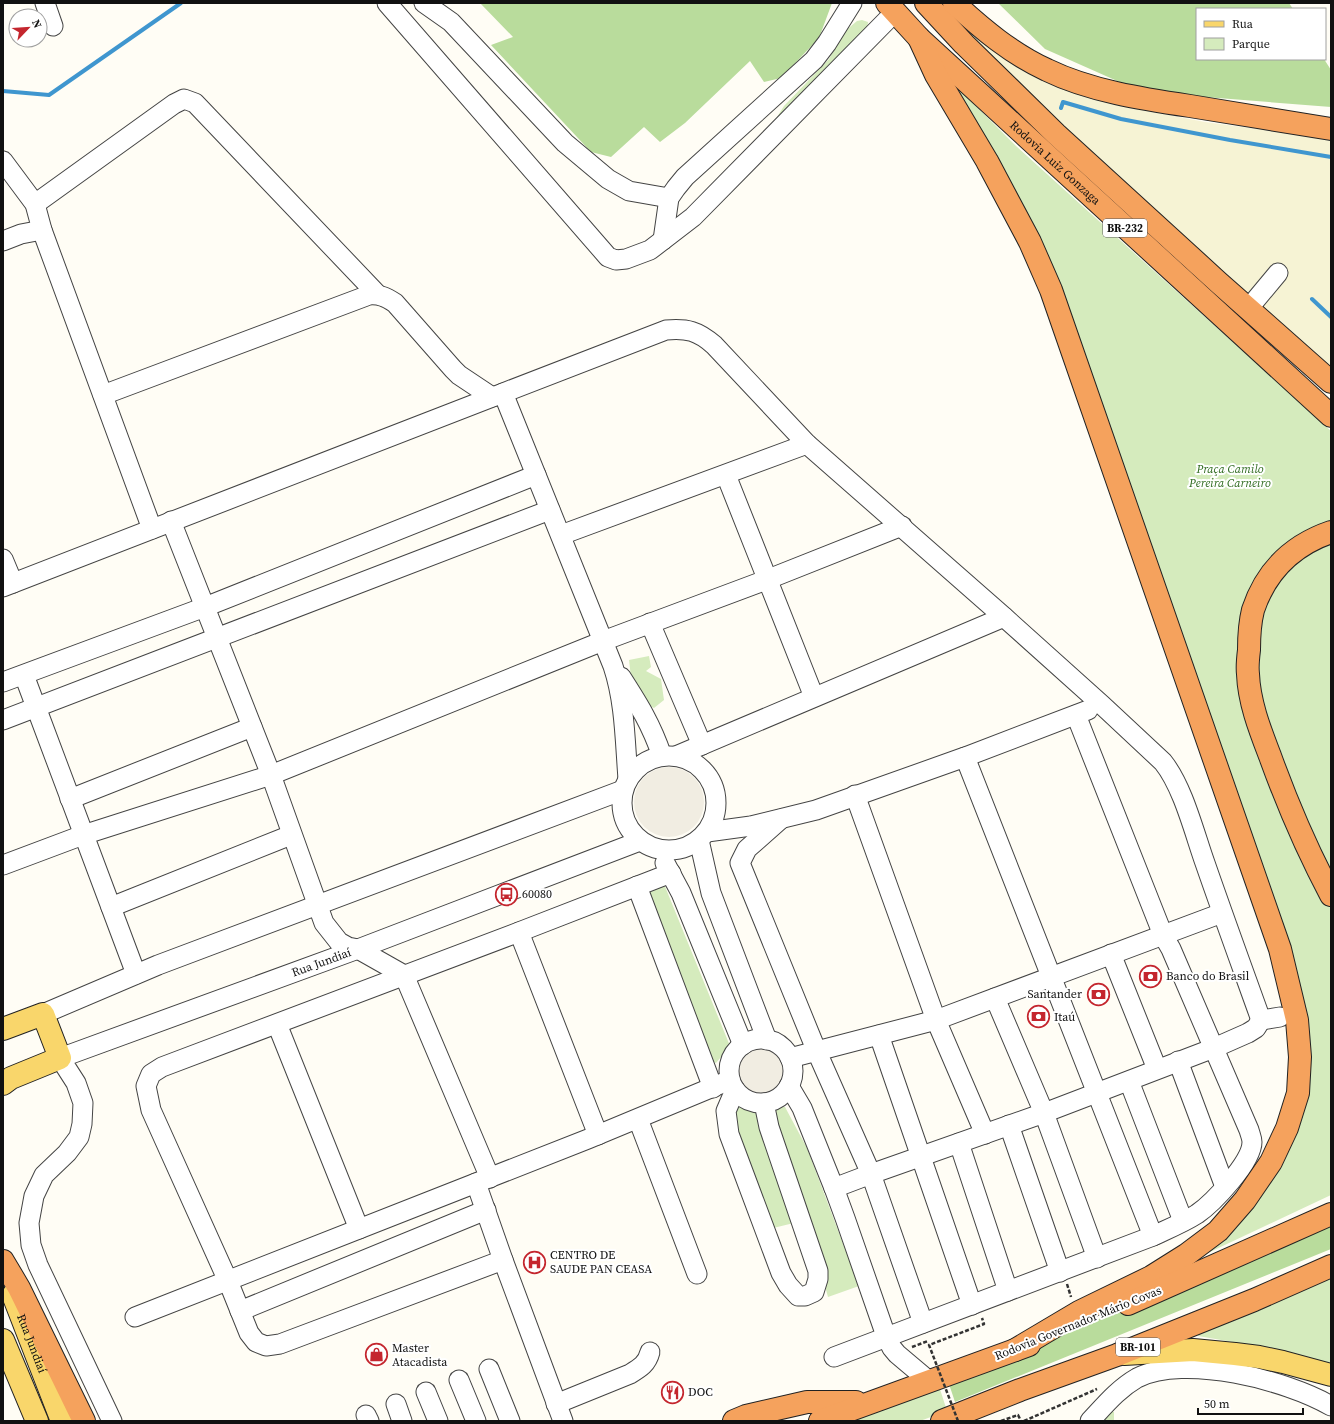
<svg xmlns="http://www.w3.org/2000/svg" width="1334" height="1424" viewBox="0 0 1334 1424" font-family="'Source Serif 4',serif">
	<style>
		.farmland { fill: #f6f3d4 }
		.green { fill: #d5ebbd }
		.forest { fill: #b9dc9c }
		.plaza { fill: #f1ede2 }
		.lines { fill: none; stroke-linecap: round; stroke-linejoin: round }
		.stream { stroke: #3f96cf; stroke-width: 4 }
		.minor-casing { stroke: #444; stroke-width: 21 }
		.major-casing { stroke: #222; stroke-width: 24 }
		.highway-casing { stroke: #222; stroke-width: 24 }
		.path { stroke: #333; stroke-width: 2.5; stroke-dasharray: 4 2; stroke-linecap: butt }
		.minor { stroke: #fff; stroke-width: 19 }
		.major { stroke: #f9d66b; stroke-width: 22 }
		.highway { stroke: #f5a25d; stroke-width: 22 }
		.path-bridge { stroke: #333; stroke-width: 2.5; stroke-dasharray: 4 2; stroke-linecap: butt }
		.labels { text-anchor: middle; stroke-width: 4; stroke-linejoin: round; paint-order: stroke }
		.shield { fill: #fff; stroke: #585858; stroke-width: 1 }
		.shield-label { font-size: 11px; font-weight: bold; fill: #111 }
		.street-label { font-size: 12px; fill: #111; stroke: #fff }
		.park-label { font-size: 12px; font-style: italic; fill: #2f6b1f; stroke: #fff }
		.poi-label { font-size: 12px; fill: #111; stroke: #fff; text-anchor: start }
	</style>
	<rect width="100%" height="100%" fill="#fffdf5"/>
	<!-- farmland -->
	<path class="farmland" d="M 937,3 L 942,3 L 967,28 L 1055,85 L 1111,104 L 1205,122 L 1331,139 L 1331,371 L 1043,112 Z"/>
	<!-- green -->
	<path class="green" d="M 862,20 L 868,22 L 867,30 L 772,125 L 784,106 L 829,59 L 844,32 L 857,21 Z
		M 934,64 L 1016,146 L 1331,431 L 1331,1195 L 1195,1259 L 1255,1202 L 1306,1040 L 1066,317 Z
		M 649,656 L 651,667 L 646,671 L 661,679 L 664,700 L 654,708 L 642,702 L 632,686 L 629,660 Z
		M 664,884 L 730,1046 L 716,1063 L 701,1056 L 642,891 Z
		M 747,1102 L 762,1111 L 798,1222 L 765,1230 L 729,1134 L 733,1104 Z
		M 764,1105 L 785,1107 L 807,1148 L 859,1286 L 828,1297 L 819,1265 Z
		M 1331,1264 L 1331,1368 L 1316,1365 L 1280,1350 L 1198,1336 L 1211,1311 Z
		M 939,1386 L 947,1411 L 920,1421 L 853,1421 Z
		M 1103,1409 L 1114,1412 L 1114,1421 L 1093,1421 Z"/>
	<!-- forest -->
	<path class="forest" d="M 480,3 L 832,3 L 819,38 L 781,78 L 764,82 L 750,61 L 685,123 L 660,142 L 644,127 L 611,157 L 591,152 L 491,45 L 513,37 Z
		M 998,3 L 1289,3 L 1293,9 L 1197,9 L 1197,59 L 1324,59 L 1331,70 L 1331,107 L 1142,92 L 1045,49 Z
		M 1331,1217 L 1331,1249 L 955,1402 L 947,1378 L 1058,1336 L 1134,1304 Z"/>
	<!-- plaza -->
	<path class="plaza" d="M634 802a35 35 0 1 1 70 0a35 35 0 1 1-70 0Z
		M 764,1044 L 777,1048 L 784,1056 L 788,1070 L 785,1081 L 776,1091 L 762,1097 L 744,1092 L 736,1081 L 735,1071 L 740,1054 L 751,1046 Z"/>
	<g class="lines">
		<!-- stream -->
		<path class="stream" d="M 3,91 L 49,95 L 181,3
			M 1061,108 L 1063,102 L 1121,119 L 1230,140 L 1331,157
			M 1312,299 L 1331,317"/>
		<defs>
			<g id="minor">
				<path d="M 45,3 L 53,26"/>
				<path d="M 387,3 L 608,257 L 616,260 L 626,259 L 650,250 L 693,217 L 895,12"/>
				<path d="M 424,3 L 451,22 L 565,143 L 608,179 L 629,191 L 669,198"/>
				<path d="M 3,161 L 35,204 L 42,230 L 152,529"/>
				<path d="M 35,204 L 174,104 L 184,99 L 195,103 L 377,294"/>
				<path d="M 663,240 L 669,198 L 676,188 L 685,177 L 814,60 L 827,43 L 852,3"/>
				<path d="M 3,241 L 21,234 L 42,230"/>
				<path d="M 1248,309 L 1278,273"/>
				<path d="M 503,393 L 666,330 C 687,328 698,331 714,345 L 807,444 L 1004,617 L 1102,705 L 1163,762 C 1183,787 1194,832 1205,863 C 1223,915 1242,967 1261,1020"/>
				<path d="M 103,395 L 369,295 C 379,294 386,297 395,303 L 453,369 L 459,375 L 492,397"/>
				<path d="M 726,475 L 814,697"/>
				<path d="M 171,521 L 271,775 L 324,923 L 339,942 L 348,947 L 358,949 L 404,975 L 490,1178"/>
				<path d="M 561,535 L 807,444"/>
				<path d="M 3,559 L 13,583"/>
				<path d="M 3,587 L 503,393 L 613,666 C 625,702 625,741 628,779"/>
				<path d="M 650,623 L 702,745"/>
				<path d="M 24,675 L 136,974"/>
				<path d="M 621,677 C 639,705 651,724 662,756"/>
				<path d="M 3,682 L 205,607 L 536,475"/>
				<path d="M 3,720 L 550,510"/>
				<circle cx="669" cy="803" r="47"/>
				<path d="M 676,756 L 1004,617"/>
				<path d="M 965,757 L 1153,1236"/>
				<path d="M 855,795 L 936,1020 L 985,1134"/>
				<path d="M 70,799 L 252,727"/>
				<path d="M 781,819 L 747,849 L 740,863 L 817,1052 L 871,1174 L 923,1323"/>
				<path d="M 707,832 L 751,826 L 816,810 L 965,757 L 1088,710"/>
				<path d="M 699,840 L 711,893 L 767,1040"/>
				<path d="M 665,863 L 681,893 L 743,1045"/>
				<path d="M 3,865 L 83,835 L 271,775 L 603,641 L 766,580 L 902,526"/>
				<path d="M 637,886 L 713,1088"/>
				<path d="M 111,907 L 291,835"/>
				<path d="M 519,932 L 598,1135"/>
				<path d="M 1111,954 L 1157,1069"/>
				<path d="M 995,998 L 1044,1113 L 1097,1258"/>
				<path d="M 43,1014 L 158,965 L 623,790"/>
				<path d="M 1261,1020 L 1280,1017"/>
				<path d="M 277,1024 L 359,1229"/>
				<path d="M 879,1035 L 972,1305"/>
				<circle cx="761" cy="1071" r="32"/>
				<path d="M 790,1058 L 936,1020 L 1222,913"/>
				<path d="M 1178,1061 L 1225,1187"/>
				<path d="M 1129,1081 L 1183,1221"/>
				<path d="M 789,1086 L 802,1108 L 834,1188 L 871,1174 L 1044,1113 L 1214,1048 L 1248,1033 L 1256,1028 L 1261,1020"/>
				<path d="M 735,1090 L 726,1111 L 729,1134 L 781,1273 L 788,1285 L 798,1296 L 805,1296 L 814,1292 L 818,1279 L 818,1271 L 769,1127 L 764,1103"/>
				<path d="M 638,1119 L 697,1274"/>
				<path d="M 1009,1125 L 1060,1272"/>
				<path d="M 959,1143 L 1008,1291"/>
				<path d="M 476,1183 L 503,1260 L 280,1344 L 266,1346 L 256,1342 L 249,1333 L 228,1281 L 151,1110 L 146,1086 L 151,1074 L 162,1067 L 519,932 L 671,873"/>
				<path d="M 834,1188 L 845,1218 L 886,1336 L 892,1348 L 897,1354 L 929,1381"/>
				<path d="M 503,1260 L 563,1421"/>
				<path d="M 240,1311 L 486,1210"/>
				<path d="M 135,1317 L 588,1139 L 730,1080"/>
				<path d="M 834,1357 L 1153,1236 C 1168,1229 1183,1223 1197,1214 C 1213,1203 1252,1162 1252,1142 C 1252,1138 1250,1134 1249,1130 L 1171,949 L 1163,935 L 1076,715"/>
				<path d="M 489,1369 L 510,1421"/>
				<path d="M 459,1380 L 476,1421"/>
				<path d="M 426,1392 L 438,1421"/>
				<path d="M 396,1404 L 402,1421"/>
				<path d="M 556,1404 L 630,1374 C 640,1368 647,1364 650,1352"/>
				<path d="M 366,1415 L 369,1421"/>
				<path id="s1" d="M 112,1421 L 38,1265 L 31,1245 L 29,1223 L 34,1196 L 44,1175 L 67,1153 L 79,1137 L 82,1124 L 83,1103 L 76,1083 L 60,1058 L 358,949 L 640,841"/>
				<path d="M 1090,1421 C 1105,1405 1118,1389 1137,1378 C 1185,1354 1286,1380 1331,1406"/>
			</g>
			<g id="major">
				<path d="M 3,1029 L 43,1014 L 60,1058 L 11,1078 L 3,1084"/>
				<path id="s2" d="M 13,1295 L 62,1421"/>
				<path d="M 3,1340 L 37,1421"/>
				<path d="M 1124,1354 L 1193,1350 L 1235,1354 L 1259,1357 L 1283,1362 L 1331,1375"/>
			</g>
			<g id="highway">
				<path id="s3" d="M 887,3 L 919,38 L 1331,416"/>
				<path d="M 926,3 L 964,44 L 1056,134 L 1218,282 L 1331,382"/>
				<path d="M 954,3 C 982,29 1012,54 1047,70 C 1090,91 1143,99 1190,106 C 1237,114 1284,121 1331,129"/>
				<path d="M 919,38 L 936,75 L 987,161 L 1030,242 L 1051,290 L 1280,949 L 1297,1020 L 1300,1057 L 1298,1093 L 1287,1128 L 1271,1162 L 1245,1200 L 1218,1231 L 1186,1255 L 1151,1277 L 1079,1312 L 1015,1350"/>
				<path d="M 1331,532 C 1293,545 1266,571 1253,610 C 1250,622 1249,637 1249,650 C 1248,658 1247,666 1248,674 C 1249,702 1260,730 1270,756 C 1287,803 1307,850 1331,895"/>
				<path d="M 3,1261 L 19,1288 L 84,1421"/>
				<path d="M 1128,1304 L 1331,1214"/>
				<path d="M 734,1421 L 746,1416 L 807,1402 L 856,1402"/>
				<path d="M 820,1421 L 1029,1345"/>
				<path d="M 942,1421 L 1020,1390 L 1117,1355 L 1254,1300 L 1331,1266"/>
			</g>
		</defs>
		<!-- minor casing -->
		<use href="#minor" class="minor-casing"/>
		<!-- major casing -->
		<use href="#major" class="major-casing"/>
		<!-- highway casing -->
		<use href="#highway" class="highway-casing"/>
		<!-- path -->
		<path class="path" d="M 1067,1284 L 1071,1297
			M 912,1347 L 928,1341
			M 1001,1421 L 1018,1415 L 1021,1421
			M 1024,1421 L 1097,1389"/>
		<!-- minor -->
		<use href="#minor" class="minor"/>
		<!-- major -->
		<use href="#major" class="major"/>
		<!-- highway -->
		<use href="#highway" class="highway"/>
		<!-- path-bridge -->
		<path class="path-bridge" d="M 958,1421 L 929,1345 L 984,1324 L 982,1318"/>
	</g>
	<!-- icons -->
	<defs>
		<symbol id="bus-ring" viewBox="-11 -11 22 22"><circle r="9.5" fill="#fff" stroke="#c4262e" stroke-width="1.5"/><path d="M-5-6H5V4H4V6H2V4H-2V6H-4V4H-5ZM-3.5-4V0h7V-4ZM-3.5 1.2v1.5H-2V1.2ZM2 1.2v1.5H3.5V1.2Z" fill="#c4262e"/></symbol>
		<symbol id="bank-ring" viewBox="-11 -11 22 22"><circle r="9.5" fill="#fff" stroke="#c4262e" stroke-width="1.5"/><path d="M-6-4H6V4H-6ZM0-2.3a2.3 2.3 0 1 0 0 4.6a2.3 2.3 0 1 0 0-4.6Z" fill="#c4262e"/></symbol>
		<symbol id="hospital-ring" viewBox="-11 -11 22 22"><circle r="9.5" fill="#fff" stroke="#c4262e" stroke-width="1.5"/><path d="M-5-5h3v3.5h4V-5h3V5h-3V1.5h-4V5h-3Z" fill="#c4262e"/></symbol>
		<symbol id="shop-ring" viewBox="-11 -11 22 22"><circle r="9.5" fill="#fff" stroke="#c4262e" stroke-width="1.5"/><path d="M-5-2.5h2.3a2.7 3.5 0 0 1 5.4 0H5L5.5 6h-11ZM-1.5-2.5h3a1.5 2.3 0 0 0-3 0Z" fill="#c4262e"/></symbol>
		<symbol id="restaurant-ring" viewBox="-11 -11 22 22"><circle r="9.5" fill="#fff" stroke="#c4262e" stroke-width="1.5"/><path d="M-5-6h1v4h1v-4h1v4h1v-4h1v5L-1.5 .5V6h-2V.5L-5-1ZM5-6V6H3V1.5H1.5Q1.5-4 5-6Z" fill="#c4262e"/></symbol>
	</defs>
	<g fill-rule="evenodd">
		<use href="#bus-ring" x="494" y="882" width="25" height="25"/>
		<use href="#bank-ring" x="1138" y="964" width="25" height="25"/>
		<use href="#bank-ring" x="1086" y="982" width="25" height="25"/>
		<use href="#bank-ring" x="1026" y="1004" width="25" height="25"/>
		<use href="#hospital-ring" x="522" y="1250" width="25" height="25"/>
		<use href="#shop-ring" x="364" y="1342" width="25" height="25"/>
		<use href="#restaurant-ring" x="660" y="1380" width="25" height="25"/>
	</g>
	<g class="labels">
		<!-- shield labels -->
		<g class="shield">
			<rect x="1103" y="219" width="44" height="18" rx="3"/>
			<rect x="1116" y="1338" width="44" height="18" rx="3"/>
		</g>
		<g class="shield-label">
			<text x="1125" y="232">BR-232</text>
			<text x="1138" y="1351">BR-101</text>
		</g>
		<!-- street labels -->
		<g class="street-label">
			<text dy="4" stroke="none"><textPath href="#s3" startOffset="232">Rodovia Luiz Gonzaga</textPath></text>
			<text dy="4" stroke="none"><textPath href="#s1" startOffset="682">Rua Jundiaí</textPath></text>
			<text transform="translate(1078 1323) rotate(-22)" y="4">Rodovia Governador Mário Covas</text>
			<text dy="4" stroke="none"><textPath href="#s2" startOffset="52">Rua Jundiaí</textPath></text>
		</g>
		<!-- park labels -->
		<g class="park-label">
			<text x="1230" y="473">Praça Camilo<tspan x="1230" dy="14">Pereira Carneiro</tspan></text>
		</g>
		<!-- poi labels -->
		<g class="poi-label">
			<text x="522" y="898">60080</text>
			<text x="1166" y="980">Banco do Brasil</text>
			<text x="1082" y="998" text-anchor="end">Santander</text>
			<text x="1054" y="1021">Itaú</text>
			<text x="550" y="1259">CENTRO DE<tspan x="550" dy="14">SAUDE PAN CEASA</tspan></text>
			<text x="392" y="1352">Master<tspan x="392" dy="14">Atacadista</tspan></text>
			<text x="688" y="1396">DOC</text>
		</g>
	</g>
	<!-- border -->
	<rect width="1334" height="1424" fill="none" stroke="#111111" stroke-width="8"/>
	<!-- legend -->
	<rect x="1196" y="8" width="130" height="52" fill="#ffffff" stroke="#a0a0a0"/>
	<rect x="1204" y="21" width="20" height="6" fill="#f9d66b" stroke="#a0a0a0"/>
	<text x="1232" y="28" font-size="12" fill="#111111">Rua</text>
	<rect x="1204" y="38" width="20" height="12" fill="#d5ebbd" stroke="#a0a0a0"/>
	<text x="1232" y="48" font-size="12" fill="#111111">Parque</text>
	<!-- north arrow -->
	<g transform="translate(28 28) rotate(65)"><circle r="19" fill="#ffffff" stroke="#a0a0a0"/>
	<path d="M0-3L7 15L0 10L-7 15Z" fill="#c4262e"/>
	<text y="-6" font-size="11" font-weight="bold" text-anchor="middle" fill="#111111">N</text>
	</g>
	<!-- scale -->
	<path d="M1198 1408v6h105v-6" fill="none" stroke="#111111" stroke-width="2"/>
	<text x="1204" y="1408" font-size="12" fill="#111111" stroke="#ffffff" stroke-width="3" paint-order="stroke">50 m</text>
</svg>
